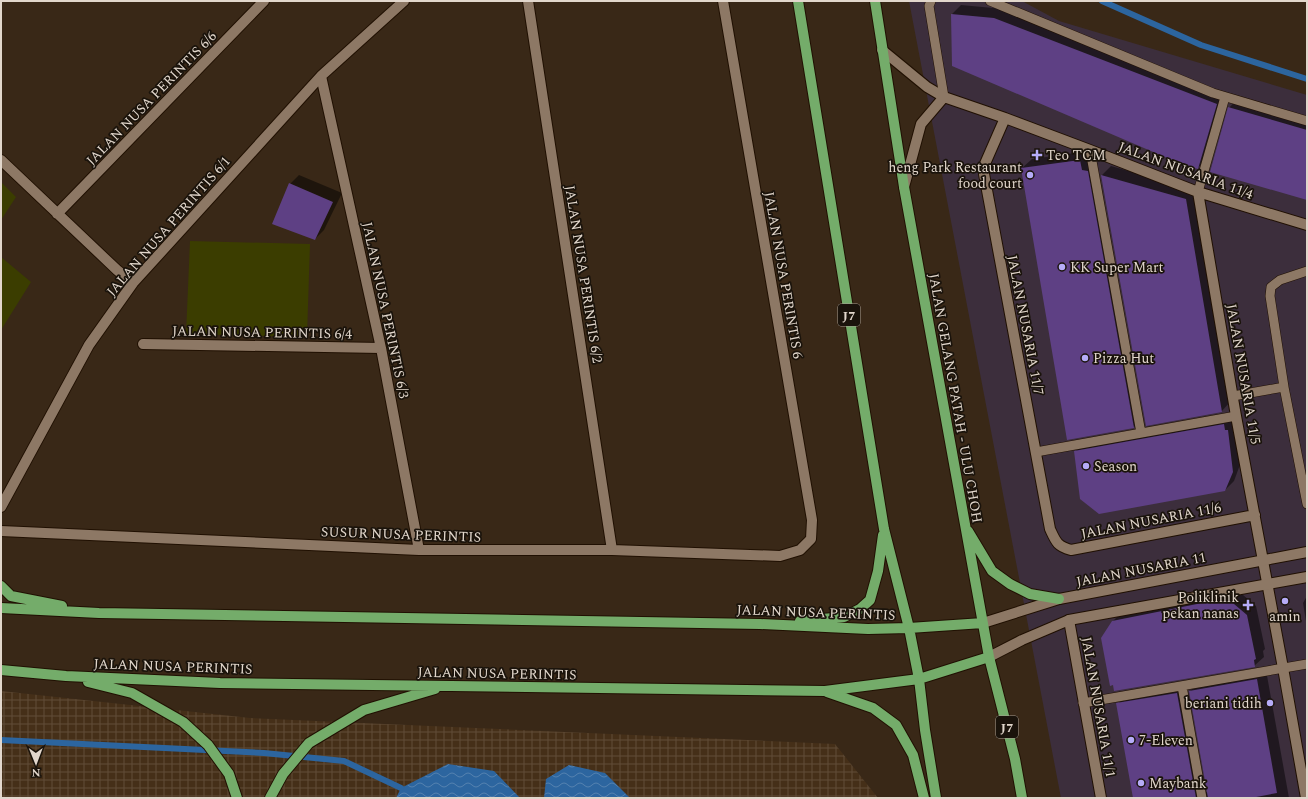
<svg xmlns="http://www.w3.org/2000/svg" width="1308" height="799" viewBox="0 0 1308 799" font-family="Spectral,serif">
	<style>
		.commercial { fill: #3c2e3c }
		.industrial { fill: url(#industrial-grid) }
		.park { fill: #3b3d00 }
		.water { fill: url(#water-waves) }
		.shadow { fill: #0007 }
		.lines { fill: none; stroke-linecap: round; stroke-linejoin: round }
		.stream { stroke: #2c659f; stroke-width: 6 }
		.building { fill: #5e4084 }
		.service-casing { stroke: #201002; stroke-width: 10 }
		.minor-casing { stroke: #201002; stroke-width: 12 }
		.tertiary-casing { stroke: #201002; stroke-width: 12 }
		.primary-casing { stroke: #201002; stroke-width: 12 }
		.service { stroke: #8d7865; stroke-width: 9 }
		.minor { stroke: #8d7865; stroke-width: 10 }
		.tertiary { stroke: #8d7865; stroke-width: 10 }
		.primary { stroke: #74ac6a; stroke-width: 10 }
		.poi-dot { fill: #b6acf8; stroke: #1a130b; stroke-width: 1.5 }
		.labels { text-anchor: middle; stroke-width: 3.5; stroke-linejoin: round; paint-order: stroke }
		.shield { fill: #1a130b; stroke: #a69c92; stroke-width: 1 }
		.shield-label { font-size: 13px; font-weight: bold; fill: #e2d7cc }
		.street-label { font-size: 14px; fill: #e2d7cc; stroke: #1a130b }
		.poi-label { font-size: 14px; fill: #e2d7cc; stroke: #1a130b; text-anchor: start }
	</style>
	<defs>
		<pattern id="industrial-grid" width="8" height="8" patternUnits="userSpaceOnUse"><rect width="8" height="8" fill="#452f18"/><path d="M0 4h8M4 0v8" fill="none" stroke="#604c38"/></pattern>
		<pattern id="water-waves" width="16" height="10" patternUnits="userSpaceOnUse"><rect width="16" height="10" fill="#2c659f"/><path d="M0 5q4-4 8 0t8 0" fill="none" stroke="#5481af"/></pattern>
	</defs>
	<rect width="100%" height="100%" fill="#392817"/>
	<!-- commercial -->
	<path class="commercial" d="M 909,1 L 1022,1 L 1059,21 L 1307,95 L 1307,798 L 1061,798 Z"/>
	<!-- industrial -->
	<path class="industrial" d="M 1,691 L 250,718 L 835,744 L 878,798 L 1,798 Z"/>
	<!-- park -->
	<path class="park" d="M 1,182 L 16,197 L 1,220 Z
		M 190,241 L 310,244 L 307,337 L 186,334 Z
		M 1,257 L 31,282 L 1,330 Z"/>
	<!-- water -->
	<path class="water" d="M 448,764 L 494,771 L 520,798 L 396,798 L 401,788 Z
		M 569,765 L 605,773 L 630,798 L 544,798 L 546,779 Z"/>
	<!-- shadow -->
	<path class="shadow" d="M 961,5 L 1004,9 L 1225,95 L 1207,158 L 1198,168 L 952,14 Z
		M 1238,98 L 1307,119 L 1307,199 L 1229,108 Z
		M 1089,151 L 1143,418 L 1134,427 L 1022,168 L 1032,159 Z
		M 1111,166 L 1195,190 L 1230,402 L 1221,412 L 1102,175 Z
		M 299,175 L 342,193 L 324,230 L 315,239 L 290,184 Z
		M 1233,416 L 1241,462 L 1234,481 L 1225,490 L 1075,452 L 1084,442 Z
		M 1236,589 L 1256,606 L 1265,649 L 1263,651 L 1264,657 L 1254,666 L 1112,622 L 1122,612 Z
		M 1307,596 L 1307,627 L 1303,603 Z
		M 1266,670 L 1289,798 L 1134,798 L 1118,704 L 1127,694 L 1186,684 L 1205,790 L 1208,794 L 1190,691 L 1199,682 Z"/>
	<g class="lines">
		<!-- stream -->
		<path class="stream" d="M 1102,1 L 1201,45 L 1307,79
			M 1,740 L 264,753 L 344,761 L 401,788"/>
	</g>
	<!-- building -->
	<path class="building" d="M 951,14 L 994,18 L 1217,104 L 1198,169 L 1186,166 L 952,66 Z
		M 1228,107 L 1307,130 L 1307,200 L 1210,172 Z
		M 1080,160 L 1082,170 L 1088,171 L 1134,428 L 1067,440 L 1021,168 Z
		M 1101,175 L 1186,199 L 1222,412 L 1146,426 Z
		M 289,183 L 333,202 L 315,240 L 272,224 Z
		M 1224,424 L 1225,430 L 1228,430 L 1233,472 L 1225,491 L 1099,514 L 1080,499 L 1074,451 Z
		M 1227,598 L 1247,615 L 1256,659 L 1254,660 L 1255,667 L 1114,691 L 1113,685 L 1110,686 L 1101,638 L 1112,621 Z
		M 1257,679 L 1277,793 L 1251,798 L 1208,798 L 1189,691 Z
		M 1177,693 L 1196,798 L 1133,798 L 1116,703 Z"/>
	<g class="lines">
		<defs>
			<path id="service" d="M 931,1 L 929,6 L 944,97
				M 990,1 L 1213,93 L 1307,121
				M 1090,150 L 1141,433
				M 1198,192 L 1225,97
				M 1284,387 L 1270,296 L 1271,287 L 1280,280 L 1307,271
				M 1233,396 L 1284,387 L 1307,504
				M 1036,452 L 1236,416
				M 1182,686 L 1202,798
				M 1083,703 L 1307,664"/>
			<path id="minor" d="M 528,1 L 612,550
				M 882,50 L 927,87 L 944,97 L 1005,118 L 1090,150 L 1198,192 L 1307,225
				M 321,76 L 381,348 L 419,550
				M 1005,118 L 984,166 L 984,174 L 1050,529 C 1056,542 1057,546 1071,550 L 1255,515
				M 1,160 L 117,270 L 133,283
				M 904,187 L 921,124 L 944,97
				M 1198,192 L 1236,416 L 1283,668 L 1306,798
				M 57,214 L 264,1
				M 143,344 L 381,348
				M 1,507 L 89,345 L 133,283 L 321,76 L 404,1
				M 1,531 L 419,550 L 612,550 L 780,556 L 800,550 L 811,539 L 812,520 L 723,1
				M 1069,620 L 1101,798"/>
			<path id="tertiary" d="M 983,623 L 1059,599 L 1307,552
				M 989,657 L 1022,640 L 1069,620 L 1307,577"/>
			<path id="primary" d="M 798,1 L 884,529 L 909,628 L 919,679 L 925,730 L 936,798
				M 875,1 L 904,187 L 989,657 L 1015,759 L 1022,798
				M 968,531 L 992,571 L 1010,584 L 1030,594 L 1059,599
				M 1,586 L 11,596 L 62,606
				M 1,608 L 99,613 L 760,624 L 868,629 L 909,628 L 983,623
				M 800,621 L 844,617 L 860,609 L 870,600 L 878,571 L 883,535
				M 1,670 L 66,676 L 220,683 L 825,691 L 919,679 L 989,657
				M 88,682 L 132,693 L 183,722 L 208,745 L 229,774 L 237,798
				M 827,692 L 873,708 L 896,725 L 913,755 L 924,798
				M 270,798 L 283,774 L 309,743 L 364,710 L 435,689"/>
		</defs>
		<!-- service casing -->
		<use href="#service" class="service-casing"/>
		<!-- minor casing -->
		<use href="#minor" class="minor-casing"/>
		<!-- tertiary casing -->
		<use href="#tertiary" class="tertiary-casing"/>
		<!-- primary casing -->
		<use href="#primary" class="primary-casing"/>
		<!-- service -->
		<use href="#service" class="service"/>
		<!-- minor -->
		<use href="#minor" class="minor"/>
		<!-- tertiary -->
		<use href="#tertiary" class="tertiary"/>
		<!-- primary -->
		<use href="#primary" class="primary"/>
	</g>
	<!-- markers -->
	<g class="poi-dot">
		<path d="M1035 149h4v4h4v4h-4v4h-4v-4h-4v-4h4z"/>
		<circle cx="1030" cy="175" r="4"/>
		<circle cx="1062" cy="267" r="4"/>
		<circle cx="1085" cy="358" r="4"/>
		<circle cx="1086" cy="466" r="4"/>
		<circle cx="1285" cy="601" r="4"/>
		<path d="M1246 599h4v4h4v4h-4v4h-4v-4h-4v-4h4z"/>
		<circle cx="1270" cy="703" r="4"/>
		<circle cx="1131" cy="740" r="4"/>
		<circle cx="1141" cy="783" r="4"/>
	</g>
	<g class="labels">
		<!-- shield labels -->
		<g class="shield">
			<rect x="838" y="304" width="22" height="22" rx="3"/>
			<rect x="996" y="716" width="22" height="22" rx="3"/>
		</g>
		<g class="shield-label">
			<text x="849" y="320">J7</text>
			<text x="1007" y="732">J7</text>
		</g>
		<!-- street labels -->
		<g class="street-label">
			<text transform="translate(151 98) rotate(-46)" y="5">JALAN NUSA PERINTIS 6/6</text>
			<text transform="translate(1186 170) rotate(20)" y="5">JALAN NUSARIA 11/4</text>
			<text transform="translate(168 226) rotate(-49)" y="5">JALAN NUSA PERINTIS 6/1</text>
			<text transform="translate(584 274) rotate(81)" y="5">JALAN NUSA PERINTIS 6/2</text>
			<text transform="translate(784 275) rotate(80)" y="5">JALAN NUSA PERINTIS 6</text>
			<text transform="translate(386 310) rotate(78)" y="5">JALAN NUSA PERINTIS 6/3</text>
			<text transform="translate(1026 325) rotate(79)" y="5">JALAN NUSARIA 11/7</text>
			<text transform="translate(262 332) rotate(1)" y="5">JALAN NUSA PERINTIS 6/4</text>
			<text transform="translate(1244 374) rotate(80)" y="5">JALAN NUSARIA 11/5</text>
			<text transform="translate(956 398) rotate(80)" y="5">JALAN GELANG PATAH - ULU CHOH</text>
			<text transform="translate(1151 520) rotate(-11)" y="5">JALAN NUSARIA 11/6</text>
			<text transform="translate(401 534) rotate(2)" y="5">SUSUR NUSA PERINTIS</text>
			<text transform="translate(1141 569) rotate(-11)" y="5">JALAN NUSARIA 11</text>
			<text transform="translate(816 612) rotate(2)" y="5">JALAN NUSA PERINTIS</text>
			<text transform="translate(173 666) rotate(2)" y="5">JALAN NUSA PERINTIS</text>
			<text transform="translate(497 673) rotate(1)" y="5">JALAN NUSA PERINTIS</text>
			<text transform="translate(1099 707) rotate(80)" y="5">JALAN NUSARIA 11/1</text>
		</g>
		<!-- poi labels -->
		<g class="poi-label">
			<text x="1046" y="160">Teo TCM</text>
			<text x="1022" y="172" text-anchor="end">heng Park Restaurant<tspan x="1022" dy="16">food court</tspan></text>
			<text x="1070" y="272">KK Super Mart</text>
			<text x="1093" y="363">Pizza Hut</text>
			<text x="1094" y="471">Season</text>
			<text x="1239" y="602" text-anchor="end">Poliklinik<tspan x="1239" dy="16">pekan nanas</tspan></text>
			<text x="1285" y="621" text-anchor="middle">amin</text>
			<text x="1262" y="708" text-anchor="end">beriani tidih</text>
			<text x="1139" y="745">7-Eleven</text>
			<text x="1149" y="788">Maybank</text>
		</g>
	</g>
	<!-- border -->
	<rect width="1308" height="799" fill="none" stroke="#e2d7cc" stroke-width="4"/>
	<!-- north arrow -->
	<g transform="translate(36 763) rotate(179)" stroke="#1a130b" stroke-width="3" paint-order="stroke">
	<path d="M0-3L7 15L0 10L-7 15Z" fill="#e2d7cc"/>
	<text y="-6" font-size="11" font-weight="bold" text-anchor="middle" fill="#e2d7cc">N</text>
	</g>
</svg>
